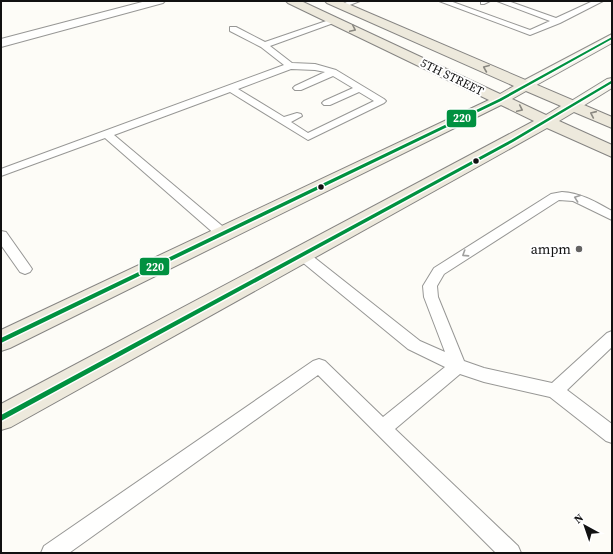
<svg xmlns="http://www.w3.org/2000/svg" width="613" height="554" viewBox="0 0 613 554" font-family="'Source Serif 4',serif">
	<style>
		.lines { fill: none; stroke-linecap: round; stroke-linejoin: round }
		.service-casing { stroke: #979795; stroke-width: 2 }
		.minor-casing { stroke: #979795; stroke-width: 2 }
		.secondary-casing { stroke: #8e8d8b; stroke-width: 2 }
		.primary-casing { stroke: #858482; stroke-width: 2 }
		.service { fill: #fffffe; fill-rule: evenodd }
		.minor { fill: #fffffe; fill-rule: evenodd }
		.secondary { fill: #f6f4eb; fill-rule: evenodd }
		.primary { fill: #ede9dc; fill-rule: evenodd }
		.bus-1-casing { stroke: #fff; stroke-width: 3 }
		.bus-1 { fill: #009140; fill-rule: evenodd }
		.oneway { stroke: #8a8881 }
		.oneway2 { stroke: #a0a09f }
		.bus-dot { fill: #111; stroke: #fff; stroke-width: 1.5 }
		.poi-dot { fill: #646362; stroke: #fff; stroke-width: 1.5 }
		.labels { text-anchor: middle; stroke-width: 4; stroke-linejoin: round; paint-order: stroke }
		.far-street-label { font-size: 12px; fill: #111; stroke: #fff }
		.poi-label { font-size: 14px; fill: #111; stroke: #fff; text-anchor: end }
		.line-badge { stroke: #fff; stroke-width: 1.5 }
		.badge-label { font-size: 11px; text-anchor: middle; font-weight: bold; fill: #fff }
	</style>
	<rect width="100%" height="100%" fill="#fdfcf7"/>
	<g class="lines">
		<defs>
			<path id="service" d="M 349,1 L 360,1 L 342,8 L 338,6 Z
				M 439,1 L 450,1 L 530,30 L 550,21 L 497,1 L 508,1 L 556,18 L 593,1 L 603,1 L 560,23 L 530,35 Z
				M 481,1 L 490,1 L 484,4 L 481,4 Z
				M 332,19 L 335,19 L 339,21 L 270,46 L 292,63 L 315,64 L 336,70 L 384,99 L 386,101 L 384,103 L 308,140 L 230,92 L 114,135 L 227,230 L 228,233 L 227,236 L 222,237 L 217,236 L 105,138 L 1,176 L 1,169 L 284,65 L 261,47 L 230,31 L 230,27 L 236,27 L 265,42 ZM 291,69 L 315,70 L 325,72 L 295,86 L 293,88 L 295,90 L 301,90 L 333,76 L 353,88 L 324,101 L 322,103 L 324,105 L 330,105 L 359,92 L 374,101 L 308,133 L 291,122 L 302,116 L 301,114 L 297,113 L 284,117 L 238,89 Z
				M 562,192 C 581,193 596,202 612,211 L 612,220 L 573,201 L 559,200 L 444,274 L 437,286 L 438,297 L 464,361 L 484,368 L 552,383 L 607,333 L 612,331 L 612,347 L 567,390 L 612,424 L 612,443 L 606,441 L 550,397 L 484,382 L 460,374 L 395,429 L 518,546 L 521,553 L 496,553 L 318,375 L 69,553 L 41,553 L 44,546 L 313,361 L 319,359 L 325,361 L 383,417 L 445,367 L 408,349 L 296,257 L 294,254 L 296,251 L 301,249 L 306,251 L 420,341 L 445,352 L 424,297 L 423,286 L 434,268 L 551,194 Z
				M 1,231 L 6,232 L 30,266 L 32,269 L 30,272 L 25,274 L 20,272 L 1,245 Z"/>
			<path id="minor" d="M 146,1 L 165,1 L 163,3 L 1,47 L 1,39 Z"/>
			<path id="secondary" d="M 612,34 L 612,43 L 531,88 L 526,89 L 521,88 L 519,85 L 521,82 Z
				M 612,78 L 612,88 L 578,109 L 573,111 L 568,109 L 565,106 L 568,103 L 607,79 Z"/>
			<path id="primary" d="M 286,1 L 301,1 L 500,94 L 514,86 L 327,3 L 325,1 L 341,1 L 612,117 L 612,128 L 574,112 L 559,121 L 612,145 L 612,157 L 547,128 L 11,427 L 1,430 L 1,404 L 534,121 L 501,105 L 10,348 L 1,351 L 1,330 L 489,100 L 288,3 ZM 526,91 L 561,106 L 546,115 L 512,99 Z"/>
		</defs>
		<!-- service casing -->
		<use href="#service" class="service-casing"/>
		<!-- minor casing -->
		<use href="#minor" class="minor-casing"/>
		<!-- secondary casing -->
		<use href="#secondary" class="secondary-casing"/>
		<!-- primary casing -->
		<use href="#primary" class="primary-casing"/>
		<!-- service -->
		<use href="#service" class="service"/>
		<!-- minor -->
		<use href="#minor" class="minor"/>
		<!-- secondary -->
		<use href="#secondary" class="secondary"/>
		<!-- primary -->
		<use href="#primary" class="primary"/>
		<defs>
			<path id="bus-1" d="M 612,37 L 612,39 L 501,101 L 1,343 L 1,338 L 499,99 Z
				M 611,81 L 612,81 L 612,83 L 513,142 L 1,421 L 1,415 L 511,140 Z"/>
		</defs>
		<!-- bus-1 casing -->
		<use href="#bus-1" class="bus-1-casing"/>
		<!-- bus-1 -->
		<use href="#bus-1" class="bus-1"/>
	</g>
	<!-- one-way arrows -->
	<defs><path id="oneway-chevron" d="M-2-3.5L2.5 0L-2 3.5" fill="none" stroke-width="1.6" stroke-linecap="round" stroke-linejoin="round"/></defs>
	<g class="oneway">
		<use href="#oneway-chevron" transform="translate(353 29) rotate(25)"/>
		<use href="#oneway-chevron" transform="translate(486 68) rotate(-157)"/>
		<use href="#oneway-chevron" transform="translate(520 109) rotate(25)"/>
		<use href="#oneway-chevron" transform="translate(593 114) rotate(-156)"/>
	</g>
	<g class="oneway2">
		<use href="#oneway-chevron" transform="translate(577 198) rotate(-160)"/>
		<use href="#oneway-chevron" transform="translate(465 254) rotate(147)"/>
	</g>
	<!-- markers -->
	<g class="bus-dot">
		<circle cx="476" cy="161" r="3.5"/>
		<circle cx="321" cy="187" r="3.5"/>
	</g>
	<circle class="poi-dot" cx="579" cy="249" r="4"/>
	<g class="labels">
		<!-- far-street labels -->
		<g class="far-street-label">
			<text transform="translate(452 77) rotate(26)" y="4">5TH STREET</text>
		</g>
		<!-- poi labels -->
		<g class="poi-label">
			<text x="571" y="254">ampm</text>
		</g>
	</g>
	<g class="line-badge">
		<rect x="446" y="109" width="31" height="19" rx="4" fill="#009140"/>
		<rect x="139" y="257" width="31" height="19" rx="4" fill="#009140"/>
	</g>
	<g class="badge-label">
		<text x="462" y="122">220</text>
		<text x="155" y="271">220</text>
	</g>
	<!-- border -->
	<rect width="613" height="554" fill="none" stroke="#111111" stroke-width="4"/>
	<!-- north arrow -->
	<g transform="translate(585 526) rotate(320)" stroke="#ffffff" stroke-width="3" paint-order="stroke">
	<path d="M0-3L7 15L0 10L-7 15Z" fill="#111111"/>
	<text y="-6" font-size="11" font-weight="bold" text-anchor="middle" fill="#111111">N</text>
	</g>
</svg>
